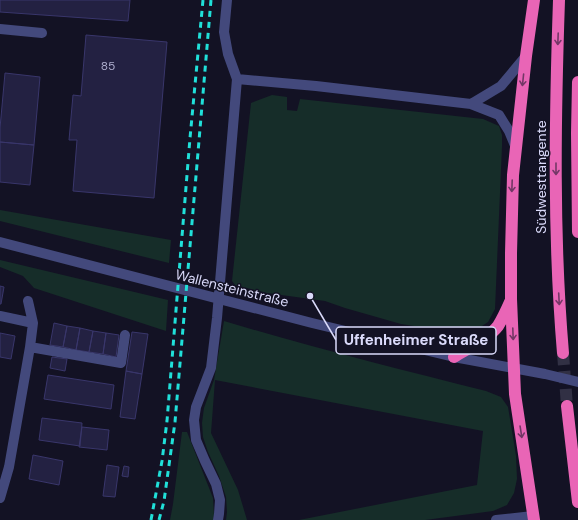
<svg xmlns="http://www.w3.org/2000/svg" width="578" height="520" viewBox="0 0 578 520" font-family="'DM Sans',sans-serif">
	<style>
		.green { fill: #162d29 }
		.building { fill: #232142; stroke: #39366b }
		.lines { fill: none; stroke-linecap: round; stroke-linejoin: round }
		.highway-tunnel { stroke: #313044; stroke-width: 12; stroke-dasharray: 12 6; stroke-linecap: butt }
		.minor { stroke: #43497c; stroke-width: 10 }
		.highway { stroke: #e965b6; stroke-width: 12 }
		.rail { stroke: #20e0d9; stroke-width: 3; stroke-dasharray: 6 5; stroke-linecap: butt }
		.oneway { stroke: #733766 }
		.labels { text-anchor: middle; stroke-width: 3; stroke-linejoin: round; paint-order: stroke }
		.number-label { font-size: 12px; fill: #acaccc }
		.street-label { font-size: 14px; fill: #dadafa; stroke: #131224 }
		.leader { fill: none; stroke: #dadafa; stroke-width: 1.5 }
		.callout-dot { fill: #dadafa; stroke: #131224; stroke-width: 1.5 }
		.callout { fill: #131224; stroke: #dadafa; stroke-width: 1.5 }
		.callout-label { font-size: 15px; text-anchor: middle; font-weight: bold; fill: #dadafa }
	</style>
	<rect width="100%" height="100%" fill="#131224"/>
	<!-- green -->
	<path class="green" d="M 272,95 L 287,97 L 287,110 L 297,111 L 300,99 L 483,119 L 499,126 L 502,135 L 502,146 L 495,309 L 488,322 L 476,330 L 464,332 L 452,332 L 401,324 L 345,308 L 325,301 L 267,293 L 235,285 L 232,281 L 251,103 Z
		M 0,210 L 171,240 L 169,263 L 0,221 Z
		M 0,260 L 168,300 L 166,331 L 34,288 L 23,276 L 0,267 Z
		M 224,321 C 311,347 398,369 486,391 L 501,397 L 508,407 L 512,431 L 516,456 L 517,479 L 514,493 L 507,505 L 493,511 L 425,520 L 299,520 L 477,485 L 483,431 L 215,380 L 211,433 L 238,490 L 247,520 L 226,520 L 227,512 L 226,497 L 219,476 L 208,452 L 203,437 L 202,423 L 204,408 L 214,380 Z
		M 182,432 L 187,432 L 213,498 L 214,515 L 213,520 L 170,520 L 173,504 Z"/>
	<!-- building -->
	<path class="building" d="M 0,0 L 130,0 L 128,21 L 0,12 Z
		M 86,35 L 167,42 L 154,198 L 73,191 L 77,140 L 69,140 L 73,95 L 81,96 Z
		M 5,73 L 40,77 L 34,145 L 0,142 L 0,128 Z
		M 0,142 L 34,145 L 30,185 L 0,182 Z
		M 0,286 L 4,287 L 1,304 L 0,304 Z
		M 54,323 L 67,326 L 63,347 L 50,345 Z
		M 67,326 L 80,328 L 76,350 L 63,347 Z
		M 80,328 L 93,331 L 89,352 L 76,350 Z
		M 93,331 L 106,333 L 103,354 L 89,352 Z
		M 132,332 L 148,334 L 142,374 L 126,371 Z
		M 0,333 L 15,336 L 11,359 L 0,357 Z
		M 106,333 L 119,335 L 116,357 L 103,354 Z
		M 52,357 L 67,359 L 65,371 L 50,368 Z
		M 126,371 L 142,374 L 135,419 L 120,417 Z
		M 48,375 L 114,385 L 111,409 L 44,399 Z
		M 42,418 L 82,423 L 80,446 L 39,440 Z
		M 82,427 L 109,430 L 107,450 L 79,447 Z
		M 33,455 L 63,461 L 59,485 L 29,479 Z
		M 107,465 L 119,467 L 115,497 L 103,496 Z
		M 124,466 L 129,467 L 128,477 L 122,476 Z"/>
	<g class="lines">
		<!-- highway-tunnel -->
		<path class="highway-tunnel" d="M 563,353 L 567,406"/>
		<!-- minor -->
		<path class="minor" d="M 0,29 L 42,33
			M 237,79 L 316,86 L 471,104 L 499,115 L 509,131 L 516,148
			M 471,104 L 501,86 L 526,56
			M 0,242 L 312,323 L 454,357 L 545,374 L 578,382
			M 0,316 L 33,323
			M 30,347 L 121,363 L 125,335
			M 0,498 L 9,467 L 30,347 L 33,323 L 28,301
			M 218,520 L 219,514 L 220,500 L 216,484 L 205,461 L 196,440 L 194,420 L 196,407 L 211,368 L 217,318 L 237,79 L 228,54 L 224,32 L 227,0
			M 496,520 L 533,516"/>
		<!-- highway -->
		<path class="highway" d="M 534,0 L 526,56 L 513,175 L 511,253 L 511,299 L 515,394 L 534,520
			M 559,0 C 555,118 553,235 563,353
			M 578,82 L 577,133 L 578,232
			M 454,357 C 468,348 488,339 498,326 C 503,318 507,309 511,300
			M 567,406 L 578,502"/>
		<!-- rail -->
		<path class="rail" d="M 151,520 L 162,461 L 167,421 L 190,138 L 203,0
			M 159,520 L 164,501 L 175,422 L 211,0"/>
	</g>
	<!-- one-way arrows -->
	<defs><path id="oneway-shaft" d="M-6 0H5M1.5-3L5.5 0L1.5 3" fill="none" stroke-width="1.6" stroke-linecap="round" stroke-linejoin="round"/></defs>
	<g class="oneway">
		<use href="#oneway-shaft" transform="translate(558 39) rotate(92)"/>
		<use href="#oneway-shaft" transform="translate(523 80) rotate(96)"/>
		<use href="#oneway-shaft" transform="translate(556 169) rotate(90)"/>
		<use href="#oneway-shaft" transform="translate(512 186) rotate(92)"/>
		<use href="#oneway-shaft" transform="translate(559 299) rotate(87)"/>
		<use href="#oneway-shaft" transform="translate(513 334) rotate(88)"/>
		<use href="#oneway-shaft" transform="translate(521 432) rotate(81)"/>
	</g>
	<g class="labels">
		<!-- number labels -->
		<g class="number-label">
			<text x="108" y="70">85</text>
		</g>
		<!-- street labels -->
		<g class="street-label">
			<text transform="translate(541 177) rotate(-90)" y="5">Südwesttangente</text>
			<text transform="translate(232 288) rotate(14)" y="5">Wallensteinstraße</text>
		</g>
	</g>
	<!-- callouts -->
	<path class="leader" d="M310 296L336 340"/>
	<circle class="callout-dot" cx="310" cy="296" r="4"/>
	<rect class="callout" x="336" y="327" width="160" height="27" rx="4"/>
	<g class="callout-label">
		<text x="416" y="345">Uffenheimer Straße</text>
	</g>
</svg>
